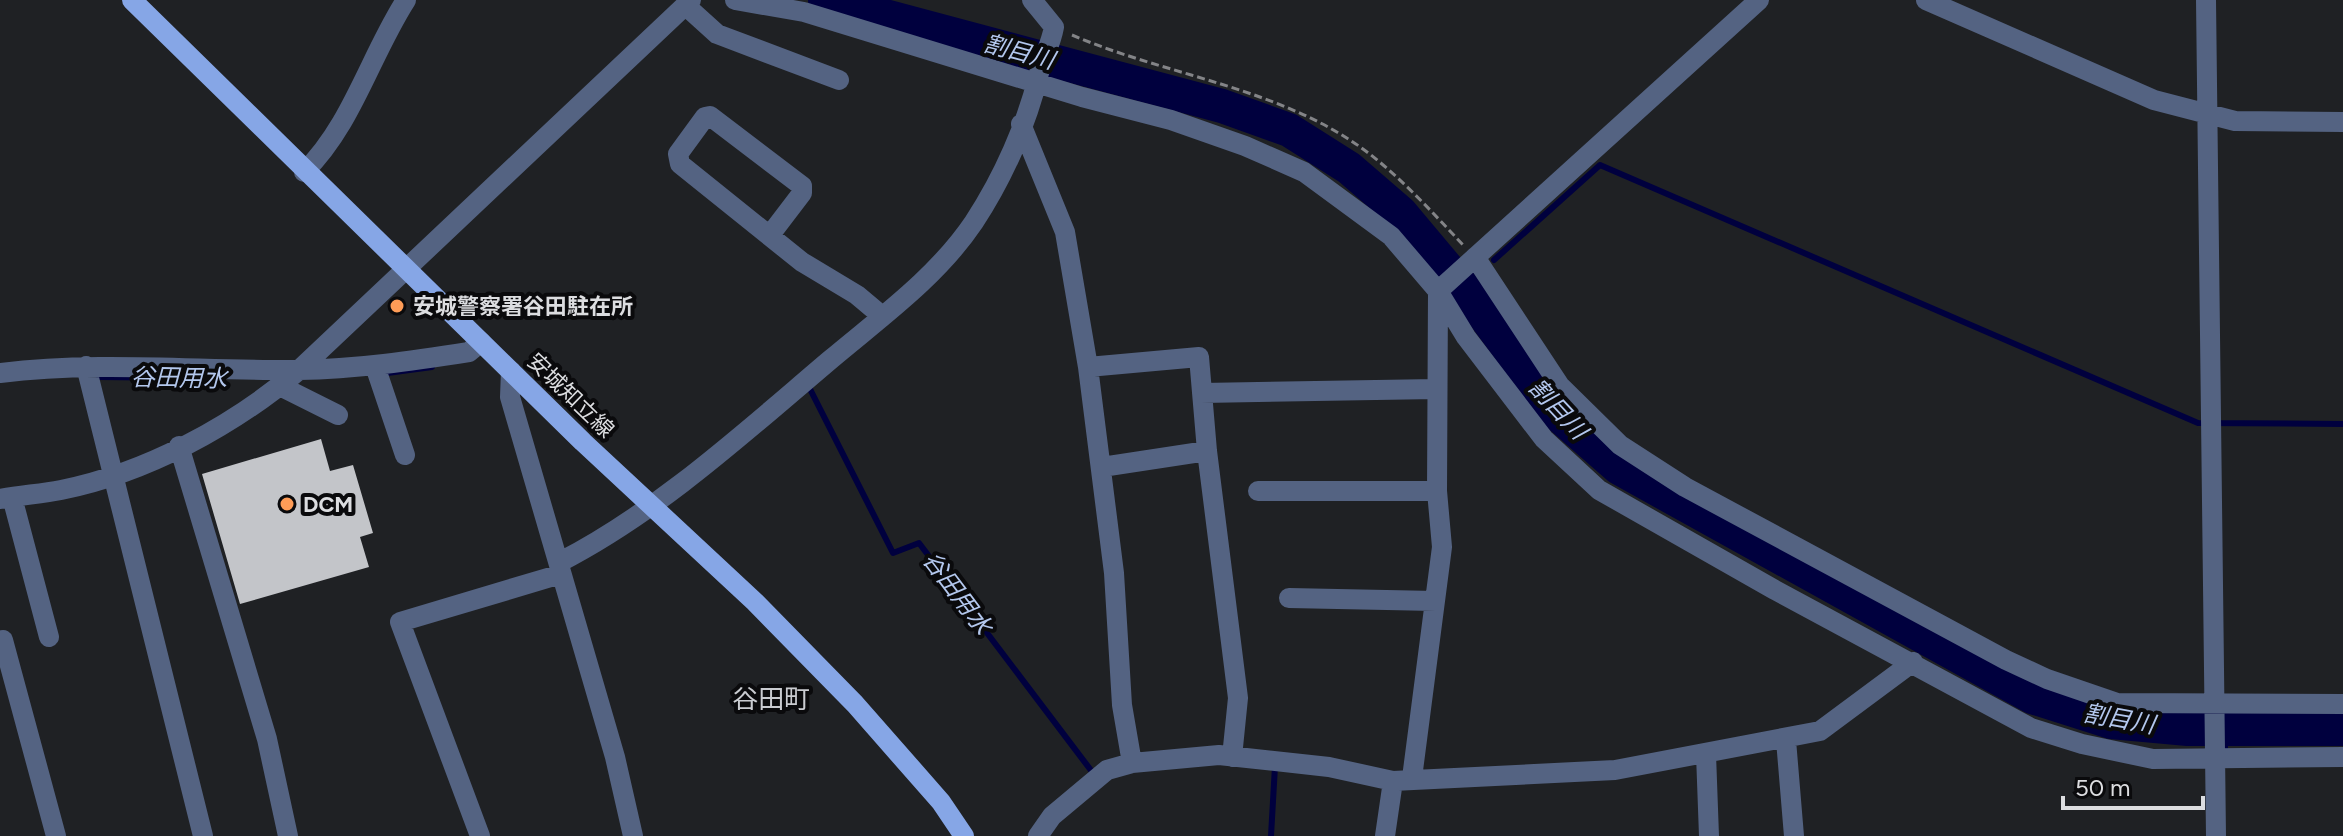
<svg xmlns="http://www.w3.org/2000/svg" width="2343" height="836" viewBox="0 0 2343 836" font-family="Figtree,'Noto Sans JP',sans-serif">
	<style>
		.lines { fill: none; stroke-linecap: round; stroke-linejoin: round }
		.stream { stroke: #00003e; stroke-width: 6 }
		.river { stroke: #00003e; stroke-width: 34 }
		.building { fill: #c3c5c9 }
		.path { stroke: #838487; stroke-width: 3; stroke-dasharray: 8 4; stroke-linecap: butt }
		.minor { stroke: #546382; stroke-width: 20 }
		.major { stroke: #86a6e6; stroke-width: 20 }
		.poi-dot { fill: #fe9c57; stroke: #0a0a0c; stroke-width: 3 }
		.labels { text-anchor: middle; stroke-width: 8; stroke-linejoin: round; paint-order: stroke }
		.poi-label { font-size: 22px; font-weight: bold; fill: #dcdde0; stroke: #0a0a0c; text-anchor: start }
		.street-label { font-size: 22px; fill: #dcdde0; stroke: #0a0a0c }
		.water-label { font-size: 24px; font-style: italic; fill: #b3c7ed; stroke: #0a0a0c }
		.quarter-label { font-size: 26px; fill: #c9cbd0; stroke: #0a0a0c }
	</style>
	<rect width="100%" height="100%" fill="#1f2124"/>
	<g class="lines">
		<!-- stream -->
		<path class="stream" d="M 1494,260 L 1600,165 L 2198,423 L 2343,424
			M 1463,287 L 1469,281
			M 380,374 L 432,367
			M 99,377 L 191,378
			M 810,389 L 893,553 L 919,543 L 1093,773
			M 2225,712 L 2225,753
			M 1271,836 L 1275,766"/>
		<!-- river -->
		<path class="river" d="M 825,0 L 1222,106 L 1289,130 L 1349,168 L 1400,212 L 1463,287 L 1556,413 L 1619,468 L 2032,697 L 2111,722 L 2188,729 L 2343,729"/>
	</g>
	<!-- building -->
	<path class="building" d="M 321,439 L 330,471 L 353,465 L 373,533 L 360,537 L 369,567 L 240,604 L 202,474 Z"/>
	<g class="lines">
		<!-- path -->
		<path class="path" d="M 1072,35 C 1170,77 1285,88 1371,155 C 1405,182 1434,214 1463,245"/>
		<!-- minor -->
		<path class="minor" d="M 735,0 L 804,12 L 1082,97 L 1171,120 L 1245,146 L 1304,172 L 1391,236 L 1438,291 L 1466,337 L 1544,439 L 1599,490 L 1775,590 L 2031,728 L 2082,744 L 2153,759 L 2343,757
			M 1926,0 L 2154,100 L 2235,121 L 2343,122
			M 2206,0 L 2216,836
			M 685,5 L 717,34 L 839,80
			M 1021,124 L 1065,232 L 1088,367 L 1114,573 L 1122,705 L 1132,763
			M 304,172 C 352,125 370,56 406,0
			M 770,235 L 802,193 L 802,186 L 710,116 L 705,117 L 678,154 L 680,164 L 802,262 L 857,295 L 882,316
			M 1475,257 L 1560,386 L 1620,445 L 1685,487 L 2006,660 L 2047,679 L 2117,703 L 2343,704
			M 1438,291 L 1759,0
			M 86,366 L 203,836
			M 375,366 L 405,455
			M 1088,367 L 1199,357 L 1207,451 L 1238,698 L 1232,757
			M 511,371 L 510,397 L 615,757 L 633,836
			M 0,373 C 99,361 199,371 299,370 C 356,369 412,361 469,352 L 481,342
			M 280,386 L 338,415
			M 1202,393 L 1436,389
			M 179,446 L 267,739 L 288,836
			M 1102,467 L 1207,451
			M 1258,491 L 1437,491
			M 12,497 L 49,637
			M 0,499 C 20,495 41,494 61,490 C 146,473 233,426 299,370 L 691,0
			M 560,562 C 659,511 745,432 830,360 C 881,317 937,277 974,222 C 1003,178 1027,124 1039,73 C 1043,58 1051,44 1054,27 L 1032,0
			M 1289,598 L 1435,601
			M 3,640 L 56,836
			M 1786,740 L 1794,836
			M 1706,754 L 1709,836
			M 1412,778 L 1442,547 L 1437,491 L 1438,291
			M 480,836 L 400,622 L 561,574
			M 1038,836 L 1052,816 L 1107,770 L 1132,763 L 1219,755 L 1329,767 L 1393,781 L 1615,770 L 1820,731 L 1913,662
			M 1385,836 L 1393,781"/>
		<!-- major -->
		<path class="major" d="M 132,0 L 583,442 L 755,602 L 855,704 L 941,802 L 964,836"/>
	</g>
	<!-- markers -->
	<g class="poi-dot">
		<circle cx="397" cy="306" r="8"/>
		<circle cx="287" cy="504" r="8"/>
	</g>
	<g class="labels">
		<!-- poi labels -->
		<g class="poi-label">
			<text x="413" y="314">安城警察署谷田駐在所</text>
			<text x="303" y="512">DCM</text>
		</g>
		<!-- street labels -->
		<g class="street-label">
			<text transform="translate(571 395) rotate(44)" y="8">安城知立線</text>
		</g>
		<!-- water labels -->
		<g class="water-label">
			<text transform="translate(1019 52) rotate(15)" y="8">割目川</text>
			<text transform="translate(179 378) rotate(1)" y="8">谷田用水</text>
			<text transform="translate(1558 409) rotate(47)" y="8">割目川</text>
			<text transform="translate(957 593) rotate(53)" y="8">谷田用水</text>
			<text transform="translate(2119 719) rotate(10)" y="8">割目川</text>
		</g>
		<!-- quarter labels -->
		<g class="quarter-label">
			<text x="771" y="708">谷田町</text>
		</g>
	</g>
	<!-- scale -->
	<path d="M2063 796v12h140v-12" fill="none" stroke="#dcdde0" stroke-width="4"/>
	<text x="2075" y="796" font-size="24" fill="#dcdde0" stroke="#0a0a0c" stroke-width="6" paint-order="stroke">50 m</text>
</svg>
